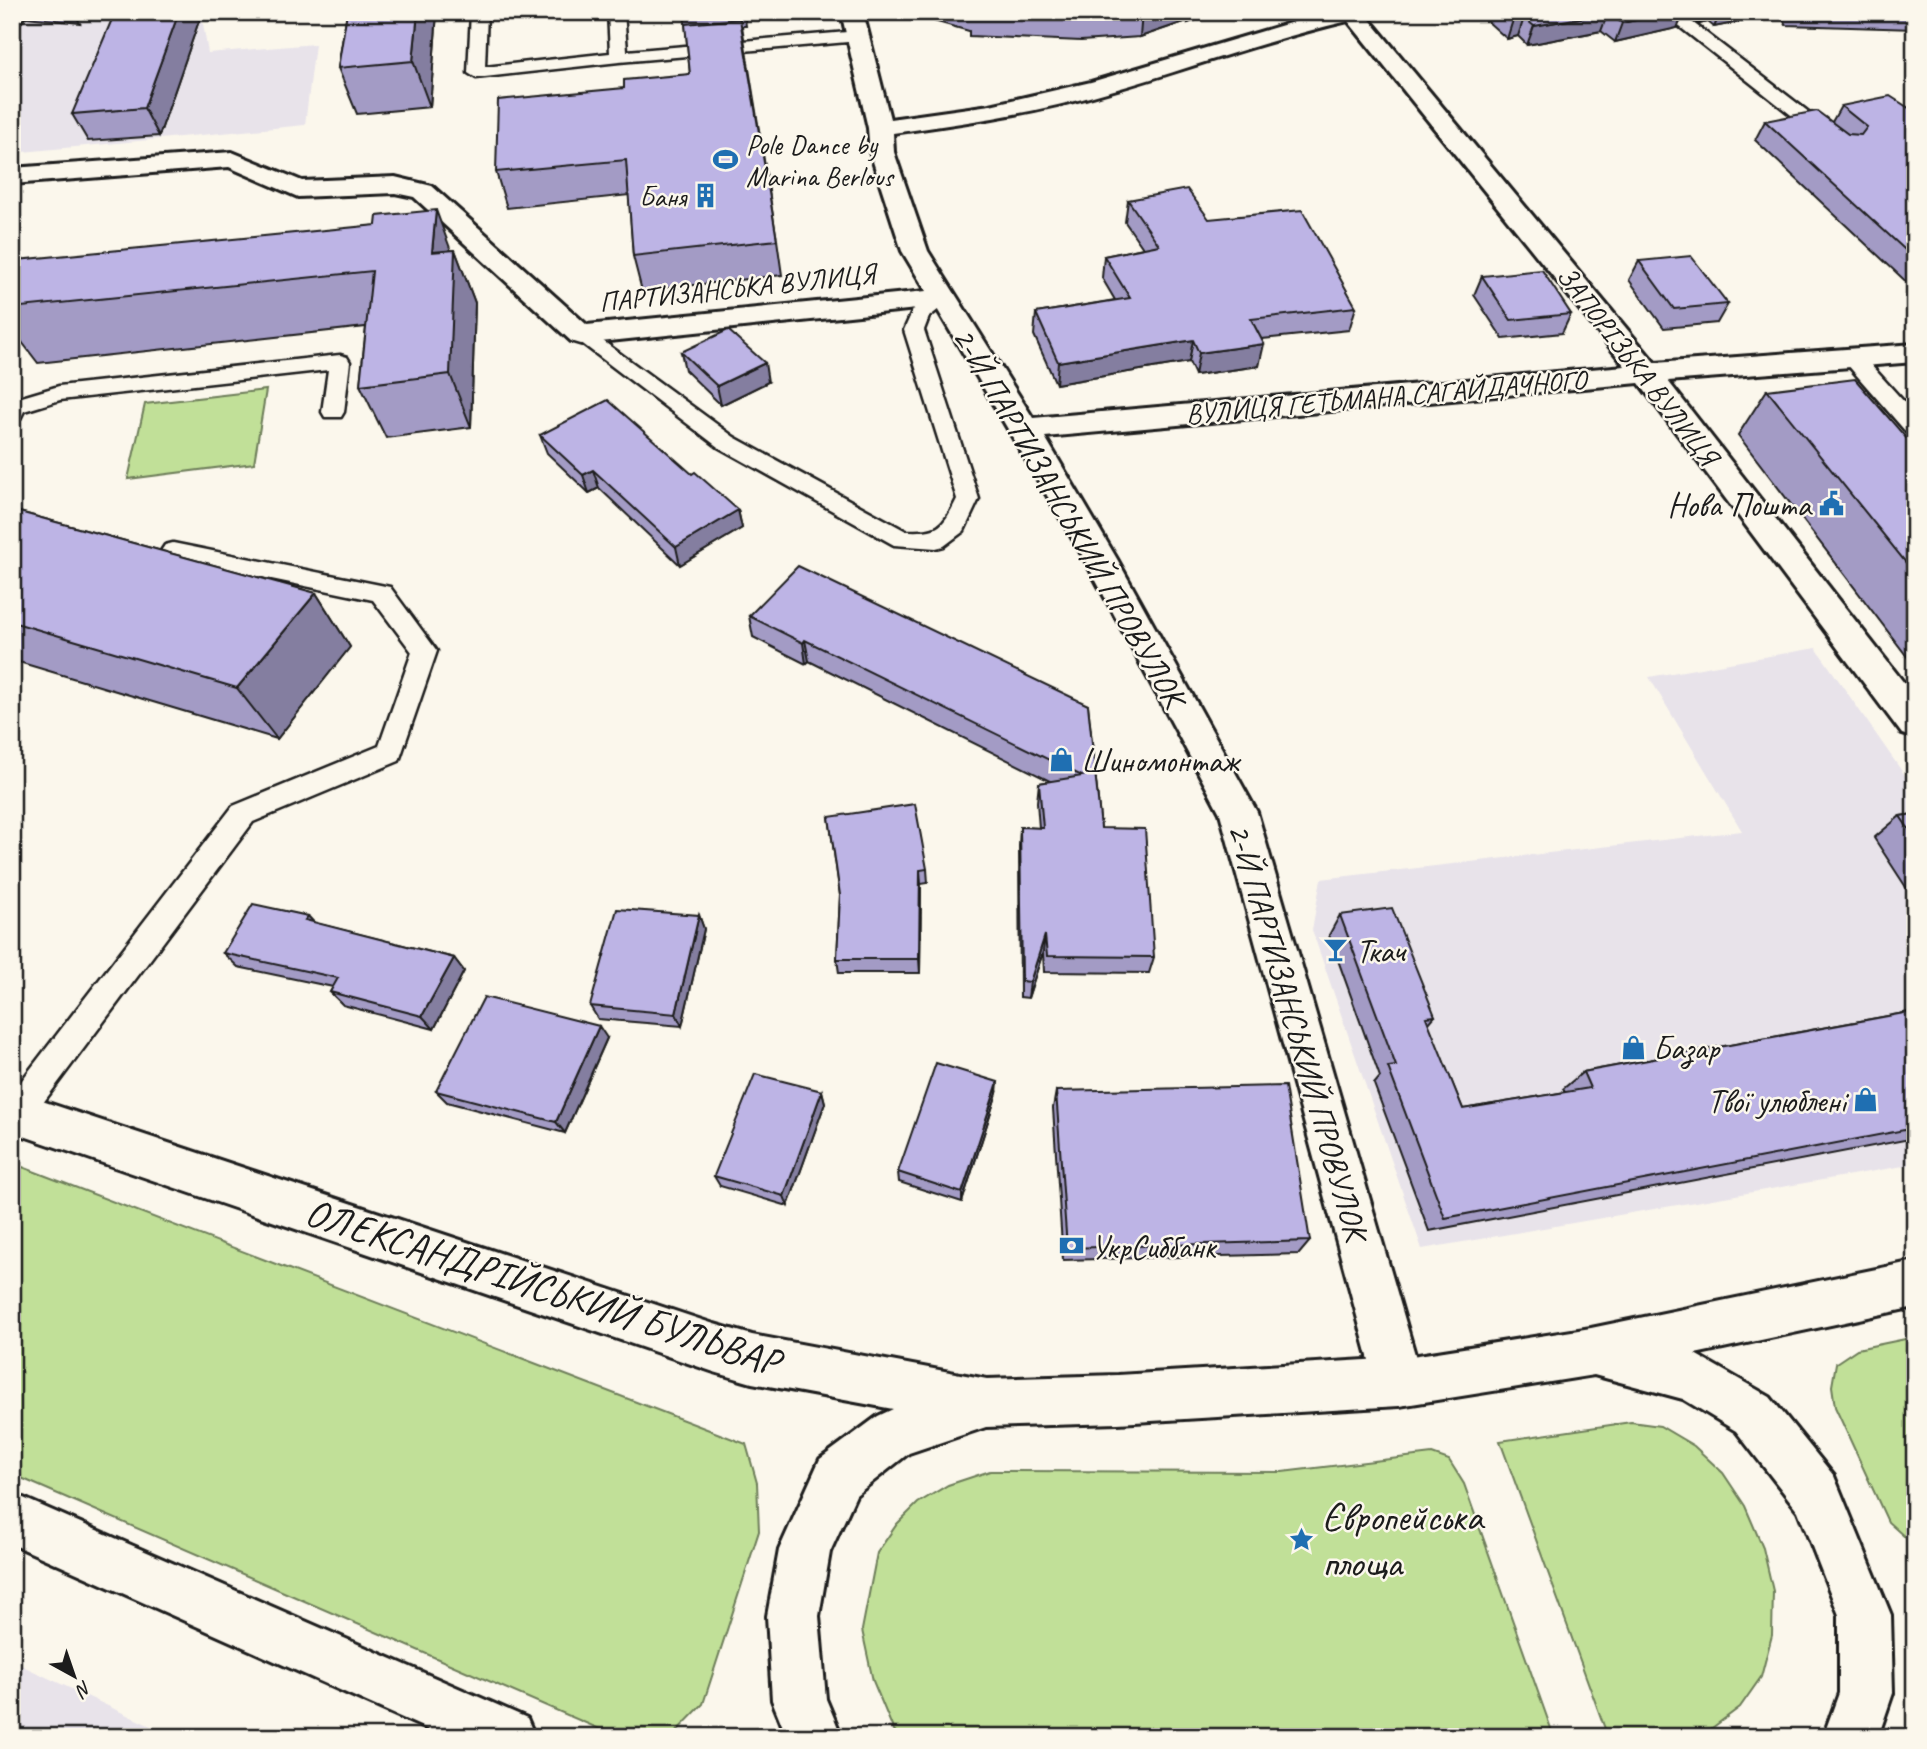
<svg xmlns="http://www.w3.org/2000/svg" width="1927" height="1749" viewBox="0 0 1927 1749" font-family="Caveat,sans-serif">
	<style>
		.built { fill: #e8e3ea }
		.green { fill: #c1e098; stroke: #6e7e5a; stroke-width: 2 }
		.lines { fill: none; stroke-linecap: round; stroke-linejoin: round }
		.service-casing { stroke: #1c1c1c; stroke-width: 5 }
		.minor-casing { stroke: #1c1c1c; stroke-width: 6 }
		.secondary-casing { stroke: #1c1c1c; stroke-width: 6 }
		.service { fill: #fbf7ec; fill-rule: evenodd }
		.minor { fill: #fbf7ec; fill-rule: evenodd }
		.secondary { fill: #fbf7ec; fill-rule: evenodd }
		.wall { fill: #a39bc5; stroke: #1c1c1c; stroke-width: 2 }
		.shaded-wall { fill: #847ea0; stroke: #1c1c1c; stroke-width: 2 }
		.building { fill: #bdb4e5; stroke: #1c1c1c; stroke-width: 2 }
		.labels { text-anchor: middle; stroke-width: 5; stroke-linejoin: round; paint-order: stroke }
		.far-poi-label { font-size: 28px; fill: #1c1c1c; stroke: #fbf7ec; text-anchor: start }
		.far-street-label { font-size: 28px; fill: #1c1c1c; stroke: #fbf7ec }
		.poi-label { font-size: 33px; fill: #1c1c1c; stroke: #fbf7ec; text-anchor: start }
		.street-label { font-size: 33px; fill: #1c1c1c; stroke: #fbf7ec }
		.near-street-label { font-size: 40px; fill: #1c1c1c; stroke: #fbf7ec }
		.near-poi-label { font-size: 40px; fill: #1c1c1c; stroke: #fbf7ec; text-anchor: start }
	</style>
	<rect width="100%" height="100%" fill="#fbf7ec"/>
	<filter id="ink" filterUnits="userSpaceOnUse"><feTurbulence type="fractalNoise" baseFrequency=".0143" numOctaves="2"/><feDisplacementMap in="SourceGraphic" scale="14" xChannelSelector="R" yChannelSelector="G"/><feConvolveMatrix kernelMatrix="1 2 1 2 8 2 1 2 1" color-interpolation-filters="sRGB"/></filter>
	<g filter="url(#ink)">
		<!-- built -->
		<path class="built" d="M 28,12 L 201,12 L 208,53 L 315,44 L 305,125 L 12,153 L 12,28 Z
			M 1816,648 L 1915,790 L 1915,1164 L 1422,1249 L 1312,930 L 1321,879 L 1742,831 L 1649,677 Z
			M 12,1661 L 174,1737 L 12,1737 Z"/>
		<!-- green -->
		<path class="green" d="M 266,390 L 254,463 L 128,479 L 145,404 Z
			M 12,1163 L 746,1444 L 757,1483 L 759,1531 L 703,1704 L 671,1737 L 618,1737 L 12,1474 Z
			M 1915,1337 L 1915,1546 L 1888,1522 L 1835,1407 L 1832,1386 L 1836,1363 L 1857,1349 Z
			M 1631,1422 L 1660,1426 L 1694,1446 L 1723,1473 L 1745,1506 L 1763,1548 L 1773,1591 L 1772,1635 L 1761,1677 L 1740,1707 L 1700,1737 L 1608,1737 L 1500,1441 Z
			M 1432,1454 L 1449,1460 L 1464,1484 L 1554,1737 L 900,1737 L 893,1729 L 873,1681 L 862,1630 L 877,1553 L 897,1524 L 918,1503 L 948,1485 L 990,1471 L 1282,1472 Z"/>
		<g class="lines">
			<defs>
				<path id="service" d="M 471,12 L 487,12 L 485,67 L 610,53 L 608,12 L 624,12 L 627,51 L 859,31 L 867,36 L 859,41 L 619,62 L 476,78 L 468,73 Z
					M 1661,12 L 1679,12 L 1836,133 L 1839,137 L 1836,141 L 1824,141 Z
					M 943,292 L 950,294 L 953,298 L 929,317 L 924,330 L 979,499 L 964,531 L 944,546 L 936,548 L 894,545 L 718,447 L 571,335 L 574,330 L 588,330 L 734,437 L 906,531 C 939,532 942,529 957,499 L 904,330 L 913,310 Z
					M 1853,351 L 1860,353 L 1915,414 L 1915,435 L 1907,433 L 1846,363 L 1843,358 L 1846,353 Z
					M 340,355 L 347,357 L 350,362 L 344,412 L 341,417 L 325,417 L 322,412 L 328,370 L 60,400 L 24,411 L 20,419 L 12,421 L 12,400 L 59,386 Z
					M 173,543 L 390,587 L 437,651 L 399,761 L 253,822 L 28,1123 L 17,1127 L 12,1125 L 12,1093 L 233,806 L 379,746 L 412,652 L 373,600 L 165,557 L 161,551 L 165,545 Z"/>
				<path id="minor" d="M 12,12 L 28,12 L 20,21 L 12,23 Z
					M 841,12 L 863,12 L 890,119 L 990,105 L 1091,82 L 1327,12 L 1369,12 L 1367,16 L 1655,363 L 1915,344 L 1915,362 L 1668,381 L 1915,697 L 1915,738 L 1902,734 L 1639,383 L 1045,437 L 1117,559 L 1257,812 L 1423,1382 L 1416,1399 L 1399,1406 L 1382,1399 L 1375,1382 L 1220,813 L 1085,560 L 936,307 L 581,344 L 571,341 L 414,197 L 395,193 L 298,197 L 229,167 L 12,184 L 12,168 L 232,152 L 302,181 L 395,177 L 432,186 L 587,325 L 926,291 L 902,251 L 870,152 L 868,128 ZM 1348,21 L 1625,366 L 1033,418 L 928,251 L 894,152 L 893,133 C 965,123 1037,113 1107,92 C 1188,69 1266,40 1348,21 Z"/>
				<path id="secondary" d="M 12,1091 L 714,1324 L 752,1335 L 987,1379 L 1118,1375 L 1399,1358 L 1591,1328 L 1915,1261 L 1915,1307 L 1695,1354 L 1770,1397 L 1834,1476 L 1891,1615 L 1893,1693 L 1878,1737 L 1823,1737 L 1839,1693 L 1839,1615 L 1798,1511 L 1736,1431 L 1683,1399 L 1594,1375 L 1399,1406 L 1118,1423 L 986,1427 L 909,1453 L 856,1495 L 830,1552 L 819,1616 L 826,1699 L 842,1737 L 787,1737 L 772,1700 L 767,1616 L 779,1550 L 820,1459 L 878,1416 L 893,1409 L 752,1383 L 714,1372 L 12,1132 Z
					M 12,1493 L 527,1718 L 535,1737 L 445,1737 L 12,1544 Z"/>
			</defs>
			<!-- service casing -->
			<use href="#service" class="service-casing"/>
			<!-- minor casing -->
			<use href="#minor" class="minor-casing"/>
			<!-- secondary casing -->
			<use href="#secondary" class="secondary-casing"/>
			<!-- service -->
			<use href="#service" class="service"/>
			<!-- minor -->
			<use href="#minor" class="minor"/>
			<!-- secondary -->
			<use href="#secondary" class="secondary"/>
		</g>
		<!-- wall -->
		<path class="wall" d="M 24,12 L 74,12 L 80,23 L 27,17 Z
			M 347,12 L 437,12 L 430,107 L 357,114 L 338,68 Z
			M 684,12 L 744,12 L 746,26 L 742,26 L 777,240 L 782,275 L 642,291 L 633,256 L 629,195 L 507,208 L 496,172 L 624,88 L 690,74 Z
			M 922,12 L 1217,12 L 1188,23 L 1187,21 L 1140,37 L 1081,41 L 969,36 L 969,31 L 923,18 Z
			M 1477,12 L 1915,12 L 1915,29 L 1786,25 L 1780,14 L 1714,27 L 1708,22 L 1699,24 L 1684,13 L 1677,28 L 1615,42 L 1601,31 L 1527,45 L 1518,36 L 1507,39 Z
			M 201,15 L 159,136 L 88,141 L 72,114 Z
			M 1841,106 L 1915,112 L 1915,290 L 1755,140 L 1765,121 L 1832,122 Z
			M 1128,200 L 1209,219 L 1356,307 L 1349,330 L 1262,339 L 1259,366 L 1195,375 L 1189,362 L 1056,384 L 1034,335 L 1036,313 L 1115,300 L 1102,278 L 1104,256 L 1143,248 L 1125,222 Z
			M 455,250 L 475,303 L 471,427 L 386,438 L 360,385 L 366,327 L 38,363 L 12,329 L 12,272 Z
			M 1639,261 L 1728,304 L 1717,323 L 1664,328 L 1629,280 Z
			M 1482,276 L 1571,314 L 1562,333 L 1503,339 L 1474,295 Z
			M 681,352 L 768,382 L 721,405 L 685,370 Z
			M 1767,390 L 1915,448 L 1915,667 L 1738,435 Z
			M 540,435 L 692,474 L 738,510 L 742,528 L 680,565 L 599,488 L 589,493 L 547,453 Z
			M 12,510 L 316,593 L 350,647 L 277,739 L 12,660 Z
			M 749,616 L 1088,705 L 1101,828 L 1154,957 L 1149,973 L 1044,972 L 1043,952 L 1028,998 L 1020,997 L 1019,846 L 1020,827 L 1039,828 L 1037,802 L 1039,783 L 1050,781 L 809,661 L 806,664 L 753,637 Z
			M 1915,814 L 1915,901 L 1874,838 L 1900,816 Z
			M 829,817 L 927,869 L 928,883 L 921,884 L 920,973 L 839,973 L 837,959 L 840,895 Z
			M 699,915 L 704,929 L 682,1026 L 598,1019 L 590,1006 Z
			M 1340,915 L 1435,1016 L 1428,1024 L 1463,1109 L 1565,1092 L 1563,1089 L 1583,1072 L 1915,1011 L 1915,1138 L 1429,1231 L 1374,1084 L 1380,1077 L 1329,935 Z
			M 315,923 L 454,958 L 464,971 L 434,1029 L 343,1005 L 330,992 L 333,987 L 238,967 L 223,953 Z
			M 607,1038 L 565,1133 L 447,1102 L 436,1091 Z
			M 822,1091 L 825,1103 L 788,1206 L 720,1186 L 714,1176 Z
			M 1056,1091 L 1310,1241 L 1299,1254 L 1063,1260 L 1053,1108 Z
			M 997,1093 L 962,1202 L 899,1182 L 898,1172 Z"/>
		<!-- shaded-wall -->
		<path class="shaded-wall" d="M 179,12 L 199,12 L 201,15 L 159,136 L 144,108 Z
			M 418,12 L 437,12 L 430,107 L 413,61 Z
			M 1142,12 L 1188,12 L 1187,21 L 1140,37 Z
			M 1190,12 L 1217,12 L 1188,23 Z
			M 1674,12 L 1685,12 L 1677,28 L 1615,42 L 1622,23 Z
			M 1704,12 L 1712,12 L 1708,22 L 1699,24 Z
			M 1721,12 L 1781,12 L 1780,14 L 1714,27 Z
			M 1608,13 L 1601,31 L 1527,45 L 1534,26 Z
			M 1524,18 L 1518,36 L 1507,39 L 1513,20 Z
			M 436,210 L 454,259 L 455,250 L 475,303 L 471,427 L 450,374 L 432,252 Z
			M 1193,340 L 1189,362 L 1056,384 L 1058,362 Z
			M 1264,344 L 1259,366 L 1195,375 L 1199,353 Z
			M 765,363 L 768,382 L 721,405 L 717,386 Z
			M 593,470 L 599,488 L 589,493 L 583,475 Z
			M 738,510 L 742,528 L 680,565 L 676,547 Z
			M 316,593 L 350,647 L 277,739 L 237,688 Z
			M 805,640 L 809,661 L 806,664 L 803,643 Z
			M 920,870 L 921,884 L 920,973 L 919,959 Z
			M 699,915 L 704,929 L 682,1026 L 676,1014 Z
			M 308,916 L 321,930 L 305,920 Z
			M 1045,935 L 1043,952 L 1028,998 L 1030,982 Z
			M 454,958 L 464,971 L 434,1029 L 422,1016 Z
			M 599,1026 L 607,1038 L 565,1133 L 556,1122 Z
			M 998,1082 L 997,1093 L 962,1202 L 962,1193 Z
			M 822,1091 L 825,1103 L 788,1206 L 784,1196 Z"/>
		<!-- building -->
		<path class="building" d="M 115,12 L 179,12 L 144,108 L 72,114 Z
			M 347,12 L 418,12 L 413,61 L 338,68 Z
			M 1504,12 L 1674,12 L 1622,23 L 1608,13 L 1534,26 L 1524,18 L 1513,20 Z
			M 740,19 L 777,240 L 633,256 L 626,160 L 496,172 L 498,100 L 624,88 L 624,80 L 690,74 L 685,24 Z
			M 1890,96 L 1915,112 L 1915,259 L 1765,121 L 1817,111 L 1848,134 L 1861,135 L 1867,127 L 1841,106 Z
			M 1187,189 L 1209,219 L 1302,210 L 1356,307 L 1251,319 L 1264,344 L 1199,353 L 1193,340 L 1058,362 L 1036,313 L 1130,298 L 1104,256 L 1159,245 L 1128,200 Z
			M 436,210 L 432,252 L 455,250 L 450,374 L 360,385 L 372,271 L 12,308 L 12,272 L 17,260 L 376,225 L 377,216 Z
			M 1691,256 L 1728,304 L 1674,309 L 1639,261 Z
			M 1542,270 L 1571,314 L 1511,320 L 1482,276 Z
			M 728,330 L 765,363 L 717,386 L 681,352 Z
			M 1855,379 L 1915,448 L 1915,574 L 1767,390 Z
			M 608,400 L 692,474 L 695,472 L 738,510 L 676,547 L 593,470 L 583,475 L 540,435 Z
			M 12,510 L 316,593 L 237,688 L 12,622 Z
			M 798,566 L 1088,705 L 1101,828 L 1145,829 L 1154,957 L 1047,956 L 1045,935 L 1030,982 L 1022,981 L 1020,827 L 1043,828 L 1039,783 L 1082,776 L 805,640 L 803,643 L 749,616 Z
			M 915,804 L 927,869 L 920,870 L 919,959 L 837,959 L 840,895 L 829,817 Z
			M 1915,814 L 1915,838 L 1900,816 Z
			M 253,904 L 308,916 L 305,920 L 454,958 L 422,1016 L 330,992 L 338,978 L 223,953 Z
			M 1392,908 L 1435,1016 L 1426,1017 L 1463,1109 L 1590,1088 L 1583,1072 L 1915,1011 L 1915,1128 L 1445,1218 L 1388,1067 L 1396,1066 L 1340,915 Z
			M 617,909 L 699,915 L 676,1014 L 590,1006 Z
			M 484,997 L 599,1026 L 556,1122 L 436,1091 Z
			M 936,1063 L 998,1082 L 962,1193 L 898,1172 Z
			M 755,1074 L 822,1091 L 784,1196 L 714,1176 Z
			M 1285,1086 L 1310,1241 L 1067,1248 L 1056,1091 Z"/>
	</g>
	<!-- icons -->
	<defs>
		<symbol id="stadium-bare" viewBox="-9 -9 18 18"><path d="M0-5a6.5 5 0 1 0 0 10a6.5 5 0 1 0 0-10ZM-3.5-1.8h7v3.6h-7Z" fill="#1f6fb2" stroke="#fbf7ec" stroke-width="2.5" paint-order="stroke"/></symbol>
		<symbol id="building-bare" viewBox="-9 -9 18 18"><path d="M-4-6H4V6H1V3H-1V6H-4ZM-2.5-4.3h1.7v1.8h-1.7ZM.8-4.3h1.7v1.8H.8ZM-2.5-1h1.7V.8h-1.7ZM.8-1h1.7V.8H.8Z" fill="#1f6fb2" stroke="#fbf7ec" stroke-width="2.5" paint-order="stroke"/></symbol>
		<symbol id="civic-bare" viewBox="-9 -9 18 18"><path d="M-.6-6.5H3V-4.5H.6V-3L4-1V1h2V6H-6V1h2V-1L-.6-3ZM-1.2 2.5V6h2.4V2.5Z" fill="#1f6fb2" stroke="#fbf7ec" stroke-width="2.5" paint-order="stroke"/></symbol>
		<symbol id="shop-bare" viewBox="-9 -9 18 18"><path d="M-5-2.5h2.3a2.7 3.5 0 0 1 5.4 0H5L5.5 6h-11ZM-1.5-2.5h3a1.5 2.3 0 0 0-3 0Z" fill="#1f6fb2" stroke="#fbf7ec" stroke-width="2.5" paint-order="stroke"/></symbol>
		<symbol id="bar-bare" viewBox="-9 -9 18 18"><path d="M-6-5H6L.8 .8V4.5H3.5V6h-7V4.5H-.8V.8Z" fill="#1f6fb2" stroke="#fbf7ec" stroke-width="2.5" paint-order="stroke"/></symbol>
		<symbol id="bank-bare" viewBox="-9 -9 18 18"><path d="M-6-4H6V4H-6ZM0-2.3a2.3 2.3 0 1 0 0 4.6a2.3 2.3 0 1 0 0-4.6Z" fill="#1f6fb2" stroke="#fbf7ec" stroke-width="2.5" paint-order="stroke"/></symbol>
		<symbol id="sight-bare" viewBox="-9 -9 18 18"><path d="M0-6L1.8-2.2L6-1.7L2.9 1.2L3.7 5.4L0 3.3L-3.7 5.4L-2.9 1.2L-6-1.7L-1.8-2.2Z" fill="#1f6fb2" stroke="#fbf7ec" stroke-width="2.5" paint-order="stroke"/></symbol>
	</defs>
	<g fill-rule="evenodd">
		<use href="#stadium-bare" x="708" y="142" width="35" height="35"/>
		<use href="#building-bare" x="688" y="178" width="35" height="35"/>
		<use href="#civic-bare" x="1814" y="486" width="35" height="35"/>
		<use href="#shop-bare" x="1044" y="742" width="35" height="35"/>
		<use href="#bar-bare" x="1318" y="932" width="35" height="35"/>
		<use href="#shop-bare" x="1616" y="1030" width="35" height="35"/>
		<use href="#shop-bare" x="1848" y="1082" width="35" height="35"/>
		<use href="#bank-bare" x="1054" y="1228" width="35" height="35"/>
		<use href="#sight-bare" x="1284" y="1522" width="35" height="35"/>
	</g>
	<g class="labels">
		<!-- far-poi labels -->
		<g class="far-poi-label">
			<text x="746" y="154">Pole Dance by<tspan x="746" dy="32">Marina Berlous</tspan></text>
			<text x="686" y="206" text-anchor="end">Баня</text>
		</g>
		<!-- far-street labels -->
		<g class="far-street-label">
			<text transform="translate(737 287) rotate(-6)" y="10">ПАРТИЗАНСЬКА ВУЛИЦЯ</text>
			<text transform="translate(1638 365) rotate(52)" y="10">ЗАПОРІЗЬКА ВУЛИЦЯ</text>
			<text transform="translate(1386 396) rotate(-5)" y="10">ВУЛИЦЯ ГЕТЬМАНА САГАЙДАЧНОГО</text>
		</g>
		<!-- poi labels -->
		<g class="poi-label">
			<text x="1811" y="516" text-anchor="end">Нова Пошта</text>
			<text x="1081" y="772">Шиномонтаж</text>
			<text x="1356" y="962">Ткач</text>
			<text x="1653" y="1059">Базар</text>
			<text x="1846" y="1112" text-anchor="end">Твої улюблені</text>
			<text x="1091" y="1258">УкрСиббанк</text>
		</g>
		<!-- street labels -->
		<g class="street-label">
			<text transform="translate(1070 516) rotate(60)" y="12">2-Й ПАРТИЗАНСЬКИЙ ПРОВУЛОК</text>
			<text transform="translate(1299 1031) rotate(74)" y="12">2-Й ПАРТИЗАНСЬКИЙ ПРОВУЛОК</text>
		</g>
		<!-- near-street labels -->
		<g class="near-street-label">
			<text transform="translate(543 1286) rotate(18)" y="14">ОЛЕКСАНДРІЙСЬКИЙ БУЛЬВАР</text>
		</g>
		<!-- near-poi labels -->
		<g class="near-poi-label">
			<text x="1322" y="1530">Європейська<tspan x="1322" dy="46">площа</tspan></text>
		</g>
	</g>
	<!-- margin -->
	<rect width="1927" height="1749" fill="none" stroke="#fbf7ec" stroke-width="42"/>
	<rect x="21" y="21" width="1885" height="1707" fill="none" stroke="#1c1c1c" stroke-width="2.5" filter="url(#ink)"/>
	<!-- north arrow -->
	<g transform="translate(74 1676) rotate(140)" stroke="#fbf7ec" stroke-width="5" paint-order="stroke">
	<path d="M0-5L12 26L0 18L-12 26Z" fill="#1c1c1c"/>
	<text y="-10" font-size="19" font-weight="bold" text-anchor="middle" fill="#1c1c1c">N</text>
	</g>
</svg>
